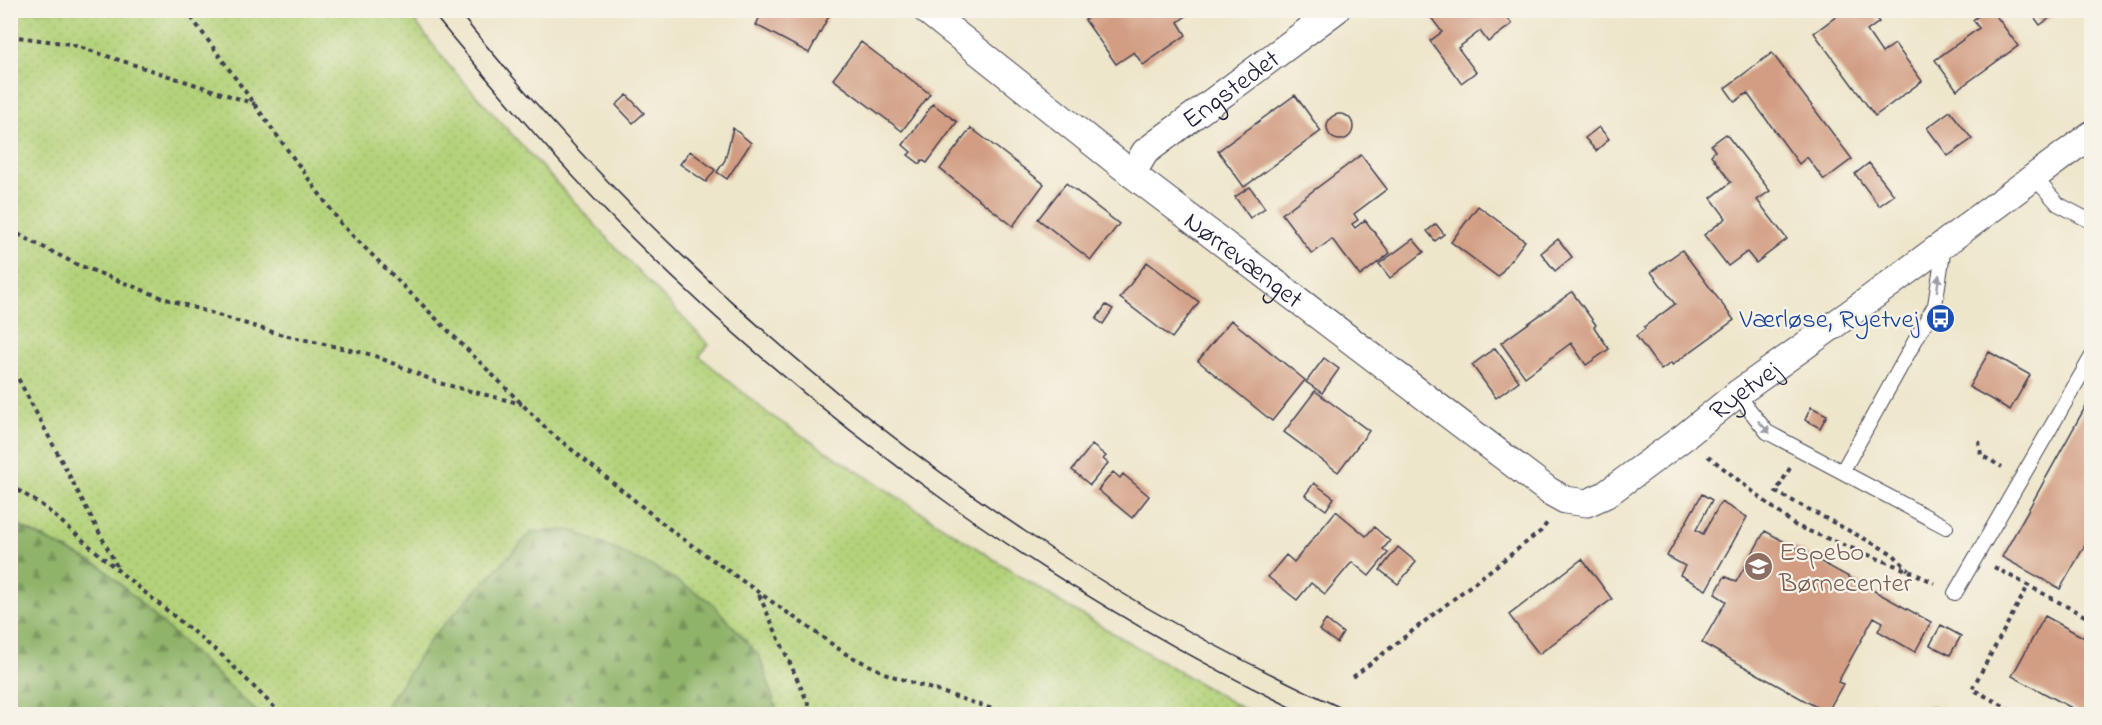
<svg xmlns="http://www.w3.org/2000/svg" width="2102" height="725" viewBox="0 0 2102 725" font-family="'Indie Flower',sans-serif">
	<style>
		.green { fill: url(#green-dots); stroke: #6b7a5a; stroke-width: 1.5 }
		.forest { fill: url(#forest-firs); stroke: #586b52; stroke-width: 1.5 }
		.building { fill: #d29d82 }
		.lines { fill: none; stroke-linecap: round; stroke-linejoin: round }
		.lane-casing { stroke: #413f51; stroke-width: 16 }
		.street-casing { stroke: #413f51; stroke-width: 29 }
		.path { stroke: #413f51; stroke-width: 4; stroke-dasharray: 4.5 4.5; stroke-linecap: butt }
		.lane { stroke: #fff; stroke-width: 14 }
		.street { stroke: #fff; stroke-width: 27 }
		.tram { stroke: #22223b; stroke-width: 1.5 }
		.oneway { fill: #9c9ca7 }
		.labels { text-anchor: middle; stroke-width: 4.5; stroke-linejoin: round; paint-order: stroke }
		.street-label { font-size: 27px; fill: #22223b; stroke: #f7f3e8 }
		.transit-label { font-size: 27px; fill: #164399; stroke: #f7f3e8; text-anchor: end }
		.education-label { font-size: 27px; fill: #785e54; stroke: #f7f3e8; text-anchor: start }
	</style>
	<defs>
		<pattern id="green-dots" width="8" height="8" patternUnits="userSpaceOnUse" patternTransform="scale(1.5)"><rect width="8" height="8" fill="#b4d279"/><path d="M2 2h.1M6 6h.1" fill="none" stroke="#9ab46a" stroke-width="1.8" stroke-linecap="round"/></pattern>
		<pattern id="forest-firs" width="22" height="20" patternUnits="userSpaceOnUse" patternTransform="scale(1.5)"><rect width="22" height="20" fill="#8fb469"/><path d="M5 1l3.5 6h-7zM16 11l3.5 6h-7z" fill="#749258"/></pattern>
	</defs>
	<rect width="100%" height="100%" fill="#f7f3e8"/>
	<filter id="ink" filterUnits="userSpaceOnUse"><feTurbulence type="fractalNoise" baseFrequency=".0167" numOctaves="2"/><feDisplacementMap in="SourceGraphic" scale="12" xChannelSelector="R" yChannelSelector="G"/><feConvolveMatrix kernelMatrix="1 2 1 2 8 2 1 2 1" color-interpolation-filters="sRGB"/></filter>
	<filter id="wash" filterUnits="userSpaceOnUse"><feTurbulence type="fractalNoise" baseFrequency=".008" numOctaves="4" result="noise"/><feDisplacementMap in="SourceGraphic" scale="24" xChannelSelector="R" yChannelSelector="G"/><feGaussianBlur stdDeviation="1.35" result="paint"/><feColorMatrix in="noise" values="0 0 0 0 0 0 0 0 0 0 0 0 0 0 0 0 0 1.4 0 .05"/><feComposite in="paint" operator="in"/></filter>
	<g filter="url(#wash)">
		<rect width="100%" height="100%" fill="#eee6cb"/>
		<!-- green -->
		<path class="green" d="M 10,11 L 407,11 L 450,67 L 620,252 L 709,345 L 699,356 L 770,415 L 1065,605 L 1247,711 L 1246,714 L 259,714 L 102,567 L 11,522 Z
			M 1872,703 L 1903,714 L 1865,714 Z
			M 1931,706 L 1961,714 L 1917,714 Z"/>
		<!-- forest -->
		<path class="forest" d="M 10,522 L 102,567 L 259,714 L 11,714 Z
			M 571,530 L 654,567 L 710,601 L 760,657 L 778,714 L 381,714 L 432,637 L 532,532 Z"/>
		<g id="blocks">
			<!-- building -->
			<path class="building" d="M 763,10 L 829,10 L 831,12 L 809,53 L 756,25 Z
				M 1099,10 L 1182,10 L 1186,16 L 1178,22 L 1186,35 L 1143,65 L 1134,52 L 1116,64 L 1085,20 Z
				M 1429,10 L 1505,10 L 1506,13 L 1505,14 L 1512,24 L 1488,42 L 1480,31 L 1458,48 L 1476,72 L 1461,83 L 1430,41 L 1442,32 L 1427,12 Z
				M 1845,10 L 1870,10 L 1879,22 L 1867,31 L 1882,53 L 1895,44 L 1922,81 L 1875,116 L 1814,33 Z
				M 1986,10 L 1992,10 L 2018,46 L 1957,90 L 1935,60 L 1979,28 L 1973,20 Z
				M 2029,10 L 2061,10 L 2040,25 Z
				M 861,42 L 930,94 L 902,131 L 833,79 Z
				M 1772,53 L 1852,159 L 1824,180 L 1807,157 L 1799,164 L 1747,93 L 1735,102 L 1725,88 Z
				M 627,95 L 644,113 L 633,123 L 616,105 Z
				M 1295,95 L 1321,131 L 1244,187 L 1218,151 Z
				M 933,104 L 957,122 L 927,163 L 922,160 L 920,164 L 908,155 L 911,152 L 903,145 Z
				M 1950,111 L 1972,139 L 1948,156 L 1927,128 Z
				M1327 127a13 13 0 1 1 26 0a13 13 0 1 1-26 0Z
				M 1599,127 L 1609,139 L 1596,151 L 1585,138 Z
				M 733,128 L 751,143 L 727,179 L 717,172 L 725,160 Z
				M 971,128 L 1044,184 L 1013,226 L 940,169 Z
				M 1726,134 L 1770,191 L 1757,200 L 1787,239 L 1756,263 L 1747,252 L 1728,266 L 1704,235 L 1726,218 L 1711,198 L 1731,182 L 1711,155 L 1715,151 L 1711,145 Z
				M 690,151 L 715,170 L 706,182 L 680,164 Z
				M 1361,155 L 1387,189 L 1354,214 L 1358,220 L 1352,224 L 1355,228 L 1365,220 L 1390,253 L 1360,276 L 1332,239 L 1312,254 L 1282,214 Z
				M 1869,163 L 1894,195 L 1879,206 L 1855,174 Z
				M 1066,183 L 1119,224 L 1091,260 L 1038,219 Z
				M 1250,187 L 1265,208 L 1250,218 L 1235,197 Z
				M 1478,206 L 1525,241 L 1498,277 L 1451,242 Z
				M 1436,224 L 1444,234 L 1435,241 L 1427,231 Z
				M 1413,239 L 1424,252 L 1390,278 L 1379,264 Z
				M 1558,239 L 1572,257 L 1555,271 L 1541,253 Z
				M 1682,250 L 1734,320 L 1672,365 L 1671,363 L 1661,370 L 1636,336 L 1645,329 L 1644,327 L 1675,304 L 1651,272 Z
				M 1147,262 L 1199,302 L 1172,338 L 1120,298 Z
				M 1572,292 L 1596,325 L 1594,327 L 1609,349 L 1586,365 L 1571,343 L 1525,377 L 1501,343 Z
				M 1106,305 L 1113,309 L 1103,324 L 1096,319 Z
				M 1231,320 L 1305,380 L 1272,421 L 1198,361 Z
				M 1495,348 L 1519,381 L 1496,398 L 1472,365 Z
				M 1989,352 L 2030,375 L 2010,410 L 1969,387 Z
				M 1324,358 L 1339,369 L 1322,393 L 1306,382 Z
				M 1315,391 L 1369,431 L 1338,472 L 1284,432 Z
				M 2092,395 L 2092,533 L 2060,589 L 2002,557 Z
				M 1811,407 L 1827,415 L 1820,428 L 1805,420 Z
				M 1092,445 L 1106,456 L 1103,459 L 1108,463 L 1090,485 L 1072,470 Z
				M 1113,472 L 1120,478 L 1123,474 L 1149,496 L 1132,518 L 1098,490 Z
				M 1314,483 L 1334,498 L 1326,510 L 1305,495 Z
				M 1702,494 L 1712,500 L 1696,530 L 1703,534 L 1721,502 L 1747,517 L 1706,590 L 1680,575 L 1685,566 L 1667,556 Z
				M 1336,511 L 1366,536 L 1374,527 L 1390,541 L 1383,549 L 1388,553 L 1369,576 L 1352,562 L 1325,594 L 1311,583 L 1297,600 L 1268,577 L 1286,555 L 1294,562 Z
				M 1765,531 L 1931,622 L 1915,652 L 1878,631 L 1883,622 L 1874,617 L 1838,682 L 1843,684 L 1827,713 L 1702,643 L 1726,601 L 1715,594 L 1725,576 L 1736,582 Z
				M 1398,547 L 1416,562 L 1398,584 L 1380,570 Z
				M 1582,559 L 1612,599 L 1539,654 L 1509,615 Z
				M 2045,616 L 2092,642 L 2092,714 L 2083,714 L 2012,676 Z
				M 1326,620 L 1343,633 L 1337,643 L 1319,630 Z
				M 1941,625 L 1961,636 L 1950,655 L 1930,645 Z"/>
		</g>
	</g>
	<g filter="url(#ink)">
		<use href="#blocks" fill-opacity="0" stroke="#413f51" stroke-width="1.5"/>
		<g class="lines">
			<defs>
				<path id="lane" d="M 2034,177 L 2058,204 L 2092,222
					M 1737,394 L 1767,432 L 1946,527
					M 1842,472 L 1935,305 L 1944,247
					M 1955,593 L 2092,356"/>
				<g id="street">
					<path id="s1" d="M 926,10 L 1132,174 L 1549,491 L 1565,500 L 1587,503 L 1605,495 L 1684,437 L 1737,394 L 1852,312 L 2092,134"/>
					<path id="s2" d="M 1132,174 L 1145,152 L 1336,10"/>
				</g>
			</defs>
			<!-- lane casing -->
			<use href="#lane" class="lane-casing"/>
			<!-- street casing -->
			<use href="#street" class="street-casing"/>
			<!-- path -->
			<path class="path" d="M 186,10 L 342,225 L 550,432 L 676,534 L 846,654 L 889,675 L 1008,714
				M 10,36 L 70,44 L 255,104
				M 10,230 L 76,264 L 163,298 L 279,334 L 373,355 L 439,383 L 522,404
				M 10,363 L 119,570
				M 1979,441 L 1981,455 L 2002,467
				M 1708,456 L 1796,526 L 1909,571 L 1935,583
				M 1790,468 L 1776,492 L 1893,554 L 1908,570
				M 10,485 L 43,506 L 120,572 L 224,657 L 281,714
				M 1994,567 L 2092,620
				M 759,595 L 813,714
				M 1353,677 L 1541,531 L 1547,523
				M 2019,714 L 1972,689 L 2028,586"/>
			<!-- lane -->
			<use href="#lane" class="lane"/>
			<!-- street -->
			<use href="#street" class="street"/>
			<!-- tram -->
			<path class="tram" d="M 430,10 C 495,90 561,167 634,240 C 830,433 1057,595 1305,714
				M 457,10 C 620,212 811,388 1026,532 C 1129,602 1241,662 1354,714"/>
		</g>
		<!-- one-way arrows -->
		<defs><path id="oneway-solid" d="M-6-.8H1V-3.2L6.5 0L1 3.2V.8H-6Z" transform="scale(1.5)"/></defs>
		<g class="oneway">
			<use href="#oneway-solid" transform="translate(1938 283) rotate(-82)"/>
			<use href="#oneway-solid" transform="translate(1764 427) rotate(46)"/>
		</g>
	</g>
	<!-- icons -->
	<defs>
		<symbol id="bus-disc" viewBox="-11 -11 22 22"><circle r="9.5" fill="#1a4fb4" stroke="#f7f3e8"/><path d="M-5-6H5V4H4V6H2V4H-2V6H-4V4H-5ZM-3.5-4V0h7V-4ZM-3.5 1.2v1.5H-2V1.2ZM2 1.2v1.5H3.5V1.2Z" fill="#fff"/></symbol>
		<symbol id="school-disc" viewBox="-11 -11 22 22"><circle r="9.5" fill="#8d6e63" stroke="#f7f3e8"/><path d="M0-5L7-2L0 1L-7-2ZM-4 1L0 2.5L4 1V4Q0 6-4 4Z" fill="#fff"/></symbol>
	</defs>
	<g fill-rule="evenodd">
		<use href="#bus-disc" x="1924" y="302" width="33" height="33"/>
		<use href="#school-disc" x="1742" y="550" width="33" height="33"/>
	</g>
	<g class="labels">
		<!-- street labels -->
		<g class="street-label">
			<text dy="9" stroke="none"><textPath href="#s2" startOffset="132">Engstedet</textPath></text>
			<text dy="9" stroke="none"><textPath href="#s1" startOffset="404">Nørrevænget</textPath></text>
			<text dy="9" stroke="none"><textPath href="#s1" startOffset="1022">Ryetvej</textPath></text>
		</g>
		<!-- transit labels -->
		<g class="transit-label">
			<text x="1919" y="327">Værløse, Ryetvej</text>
		</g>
		<!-- education labels -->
		<g class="education-label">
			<text x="1779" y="560">Espebo<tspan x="1779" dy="31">Børnecenter</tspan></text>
		</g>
	</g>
	<!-- margin -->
	<rect width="2102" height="725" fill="none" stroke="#f7f3e8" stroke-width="36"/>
</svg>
